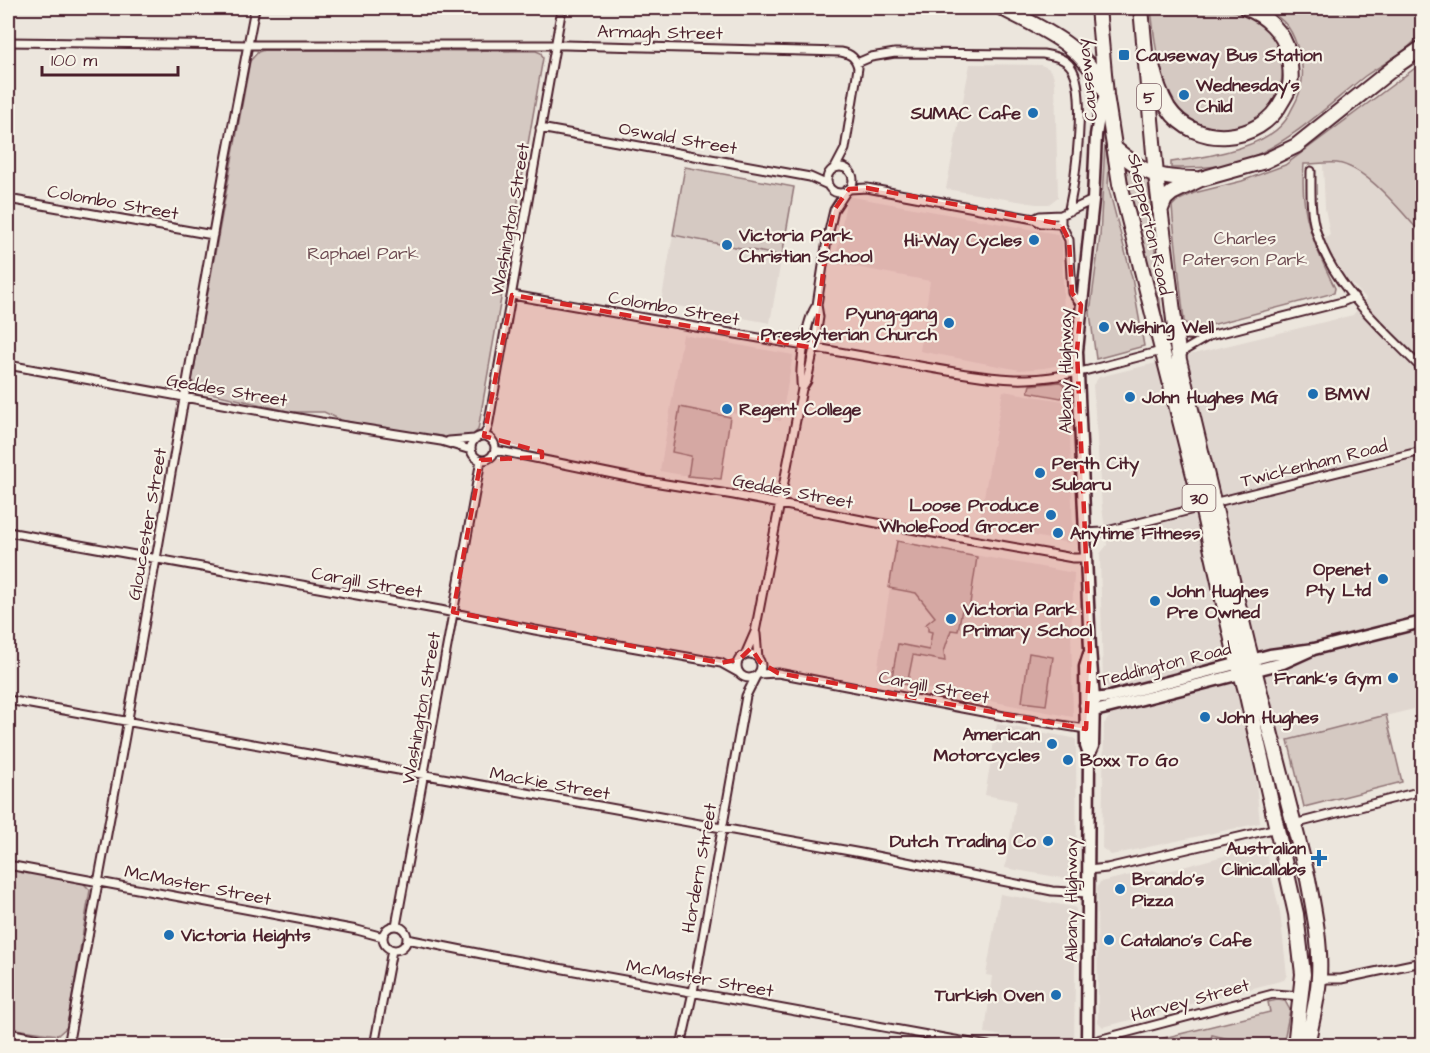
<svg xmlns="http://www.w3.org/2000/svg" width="1430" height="1053" viewBox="0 0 1430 1053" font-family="'Architects Daughter',sans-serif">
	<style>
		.built { fill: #e0d7d0 }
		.green { fill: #d5c9c2; stroke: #907476; stroke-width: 1.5 }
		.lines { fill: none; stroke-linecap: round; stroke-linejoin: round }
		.street-casing { stroke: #4a1f2b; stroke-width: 11 }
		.secondary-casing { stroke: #4a1f2b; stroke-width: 15 }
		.highway-casing { stroke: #4a1f2b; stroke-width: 18 }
		.street { stroke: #f7f3e8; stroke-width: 7 }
		.secondary { stroke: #f7f3e8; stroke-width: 10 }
		.highway { stroke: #f7f3e8; stroke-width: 14 }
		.marked { fill: #d62828; fill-opacity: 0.2; stroke: #d62828; stroke-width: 4.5; stroke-dasharray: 12 8; stroke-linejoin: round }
		.poi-dot { fill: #1f6fb2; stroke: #f7f3e8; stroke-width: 2 }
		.labels { text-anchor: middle; stroke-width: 4.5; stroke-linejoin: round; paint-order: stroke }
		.shield { fill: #f7f3e8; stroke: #7e5f64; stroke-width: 1.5 }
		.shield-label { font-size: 16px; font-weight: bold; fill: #4a1f2b }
		.street-label { font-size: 18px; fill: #4a1f2b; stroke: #f7f3e8 }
		.poi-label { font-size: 18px; font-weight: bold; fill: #4a1f2b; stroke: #f7f3e8; text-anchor: start }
		.park-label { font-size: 18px; fill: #6d4a51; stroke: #f7f3e8 }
	</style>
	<rect width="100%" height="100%" fill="#ece6dd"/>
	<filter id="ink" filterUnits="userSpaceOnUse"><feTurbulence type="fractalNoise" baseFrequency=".0167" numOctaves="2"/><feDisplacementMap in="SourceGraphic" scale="12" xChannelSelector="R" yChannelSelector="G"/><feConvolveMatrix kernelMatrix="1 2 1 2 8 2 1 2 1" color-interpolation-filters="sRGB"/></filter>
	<g filter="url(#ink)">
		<!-- built -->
		<path class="built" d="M 970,64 L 1041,65 L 1048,68 L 1053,74 L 1055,83 L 1058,197 L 1049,204 L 1036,204 L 946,189 Z
			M 1336,163 L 1349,166 L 1363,173 L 1422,234 L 1422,707 L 1288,740 L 1253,754 L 1260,823 L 1111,855 L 1102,848 L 1104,724 L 1110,716 L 1108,686 L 1103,685 L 1100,554 L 1107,545 L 1102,507 L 1093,385 L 1099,377 L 1353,315 L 1366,298 L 1335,268 L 1324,238 L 1330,235 L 1325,208 L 1323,164 Z
			M 685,167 L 794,187 L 770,323 L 661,303 Z
			M 847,196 L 1057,234 L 1062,242 L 1065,364 L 1044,368 L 1020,370 L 920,351 L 930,281 L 835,263 Z
			M 683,335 L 793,355 L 781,421 L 731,413 L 721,479 L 688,476 L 660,471 Z
			M 1003,391 L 1069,402 L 1073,538 L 1069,543 L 979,525 Z
			M 897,541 L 1074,573 L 1071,630 L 1073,717 L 876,679 Z
			M 997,724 L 1073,738 L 1076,740 L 1077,878 L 1074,880 L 1005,868 L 1016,801 L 985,795 Z
			M 1260,846 L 1265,849 L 1280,912 L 1287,975 L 1284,980 L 1103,1027 L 1098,1022 L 1097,888 L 1100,882 L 1153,870 L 1161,873 Z
			M 1000,894 L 1074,907 L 1076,909 L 1074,1045 L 1057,1045 L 985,1033 L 992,976 L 986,975 Z
			M 1212,1035 L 1254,1045 L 1209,1046 Z"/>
		<!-- green -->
		<path class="green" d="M 1151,8 C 1183,8 1217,3 1247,15 C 1312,43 1281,147 1209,127 C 1191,122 1177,110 1169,93 C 1157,67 1154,36 1151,8 Z
			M 1263,8 L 1422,8 C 1423,16 1425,28 1420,34 C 1408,53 1383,63 1365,76 C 1327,106 1291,143 1244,160 C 1220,168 1196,168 1171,168 L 1171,162 C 1203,158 1265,148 1285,121 C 1289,116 1291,110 1294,105 C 1302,91 1305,72 1300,56 C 1293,30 1287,20 1263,8 Z
			M 264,50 L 536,51 L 541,53 L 543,58 L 478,430 L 469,438 L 439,437 L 355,423 L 341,420 L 324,412 L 292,412 L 202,391 L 197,389 L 192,380 L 250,61 L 258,52 Z
			M 1422,63 L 1422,234 C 1401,212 1367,167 1337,163 C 1327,162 1314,164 1304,164 C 1299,213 1314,246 1335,288 L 1334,293 L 1196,329 L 1189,327 L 1184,321 L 1173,219 L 1172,206 L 1177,201 L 1194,193 L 1242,181 L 1285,165 Z
			M 1105,144 L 1109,168 L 1108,186 L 1132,278 L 1144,346 L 1096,359 L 1090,313 L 1100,236 Z
			M 1122,165 L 1140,171 L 1148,178 L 1162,322 L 1160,321 Z
			M 685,167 L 794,187 L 782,256 L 673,235 Z
			M 1060,382 L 1064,385 L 1065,394 L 1061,398 L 1028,392 L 1030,385 Z
			M 680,407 L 730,417 L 721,479 L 688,476 L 691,456 L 672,452 Z
			M 897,541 L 977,557 L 969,610 L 962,609 L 958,631 L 951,630 L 944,651 L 945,661 L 913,655 L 907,685 L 891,682 L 898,644 L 929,650 L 932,632 L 928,631 L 928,626 L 925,625 L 935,617 L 916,593 L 889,588 Z
			M 1029,653 L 1053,657 L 1046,705 L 1022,702 Z
			M 1386,715 L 1402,782 L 1304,807 L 1288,740 Z
			M 8,868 L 82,882 L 90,890 L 67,1027 L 58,1035 L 8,1028 Z
			M 1277,1000 L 1285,1001 L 1290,1010 L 1283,1045 L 1254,1045 L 1212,1035 L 1209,1045 L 1135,1045 L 1270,1012 L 1268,1002 Z"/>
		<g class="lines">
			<defs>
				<path id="street" d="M 8,42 L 248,45 L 565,45 L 841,52 C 851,54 856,58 858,68 L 845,149 L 835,168
					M 857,63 L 871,57 L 895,53 L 1043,54 C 1054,56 1065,58 1071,67 C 1088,90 1075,181 1069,209
					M 540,128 L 810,177 L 828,185
					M827 180a13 13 0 1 1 26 0a13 13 0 1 1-26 0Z
					M 1311,171 C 1311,191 1310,212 1316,231 C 1333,288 1383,328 1422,369
					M 849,189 L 867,188 L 1034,219 L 1041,223 L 1061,224
					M 8,199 L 213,235
					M 1034,219 L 1040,216 L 1061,215
					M 512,295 L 954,372 C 978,376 1003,380 1027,379 C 1072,378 1118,361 1162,351
					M 1081,305 L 1072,293 L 1069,240 L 1061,224 L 1061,215 L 1093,200
					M 1177,330 L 1186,335 L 1209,336 L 1342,302 L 1354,297
					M 1180,357 L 1185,350 L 1209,336
					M 8,365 L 321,422 L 441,441 L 471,450
					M 802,389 C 798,372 806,318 817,305
					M 484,436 L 488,427 L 562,8
					M471 448a12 12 0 1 1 24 0a12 12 0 1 1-24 0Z
					M 449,441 L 474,439
					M 495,450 L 647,481 L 734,495 L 877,523 L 1073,558 L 1086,558
					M 1213,503 L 1422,451
					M 8,532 L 440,610 L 535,630 L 721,663 L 739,673
					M 1085,533 L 1103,532 L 1202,507
					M 756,634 L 758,658
					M737 666a12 12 0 1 1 24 0a12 12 0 1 1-24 0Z
					M 745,655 L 755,632 L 802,389 L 807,381 L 814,348 L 819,317 L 817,305 L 827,240 L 834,210 L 847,190
					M 759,674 L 778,673 L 1004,716 L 1086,729
					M 8,700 L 861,853 L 1052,891 L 1088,893
					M 1294,824 L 1422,791
					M 8,865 L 357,930 L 383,937
					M 1088,870 L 1107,868 L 1277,828
					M383 938a12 12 0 1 1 24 0a12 12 0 1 1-24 0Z
					M 396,926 L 481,460
					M 407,939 L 492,956 L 988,1046
					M 1319,979 L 1341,979 L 1422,962
					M 8,1033 L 77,1046
					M 1087,1043 L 1273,994 L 1302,996
					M 68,1046 L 125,736 L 225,165 L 255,8
					M 374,1046 L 392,950
					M 681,1046 L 693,992 L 746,696 L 756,676"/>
				<path id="secondary" d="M 1314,649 L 1283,663 L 1107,708 L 1094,711 L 1085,705 L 1094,699 L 1110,697 L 1270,655 L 1314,649 L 1422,622
					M 1089,755 L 1093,746 L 1094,699 L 1090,649 L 1077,351 L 1093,200 L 1096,135 L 1101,106 L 1106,95
					M 1087,1046 L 1089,755 L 1086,746 L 1085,667 L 1089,654"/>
				<path id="highway" d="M 1002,8 C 1042,29 1082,44 1103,88
					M 1098,8 L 1106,95 L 1120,184 L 1202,507 L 1234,648 L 1246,691 L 1296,914 L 1303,974 L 1295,1046
					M 1141,8 L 1156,175 L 1179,360 L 1247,642 L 1308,879 C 1314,911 1321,944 1319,977 C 1318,999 1311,1023 1307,1046
					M 1152,65 C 1155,79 1161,96 1168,108 C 1195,149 1260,144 1282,101 C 1285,96 1289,90 1290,85 C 1292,74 1290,63 1288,53 C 1284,32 1265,15 1246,8
					M 1114,148 C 1144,173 1156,179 1196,179
					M 1160,211 L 1165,199 L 1172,193 L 1201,179 L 1265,161 L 1296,146 L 1396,66 L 1422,48"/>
			</defs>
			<!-- street casing -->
			<use href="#street" class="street-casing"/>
			<!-- secondary casing -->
			<use href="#secondary" class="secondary-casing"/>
			<!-- highway casing -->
			<use href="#highway" class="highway-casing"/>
			<!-- street -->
			<use href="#street" class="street"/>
			<!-- secondary -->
			<use href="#secondary" class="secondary"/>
			<!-- highway -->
			<use href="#highway" class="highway"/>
		</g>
	</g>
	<!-- marked area -->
	<path class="marked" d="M 867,188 L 1061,224 L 1069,240 L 1072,293 L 1081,305 L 1077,351 L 1090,649 L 1086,729 L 778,673 L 760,662 L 751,648 L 740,659 L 721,663 L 453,612 L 481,460 L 542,457 L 542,452 L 484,436 L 512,295 L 814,348 L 827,240 L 834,210 L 849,189 Z"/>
	<!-- markers -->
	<g class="poi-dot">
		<rect x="1118" y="49" width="12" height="12" rx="3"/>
		<circle cx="1184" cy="95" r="6"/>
		<circle cx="1033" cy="113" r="6"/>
		<circle cx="1034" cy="240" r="6"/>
		<circle cx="727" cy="245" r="6"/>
		<circle cx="949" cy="323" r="6"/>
		<circle cx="1104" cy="327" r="6"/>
		<circle cx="1313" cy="394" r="6"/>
		<circle cx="1130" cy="397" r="6"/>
		<circle cx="727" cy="409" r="6"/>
		<circle cx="1040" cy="473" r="6"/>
		<circle cx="1051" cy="515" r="6"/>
		<circle cx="1058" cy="533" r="6"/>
		<circle cx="1383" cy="579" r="6"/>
		<circle cx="1155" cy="601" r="6"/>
		<circle cx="951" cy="619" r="6"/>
		<circle cx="1393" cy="678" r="6"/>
		<circle cx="1205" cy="717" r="6"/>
		<circle cx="1052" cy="744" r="6"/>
		<circle cx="1068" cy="760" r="6"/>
		<circle cx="1048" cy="841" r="6"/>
		<path d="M1316 849h6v6h6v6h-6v6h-6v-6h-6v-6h6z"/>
		<circle cx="1120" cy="889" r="6"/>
		<circle cx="169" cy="935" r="6"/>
		<circle cx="1109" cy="940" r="6"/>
		<circle cx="1056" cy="995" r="6"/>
	</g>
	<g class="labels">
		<!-- shield labels -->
		<g class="shield">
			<rect x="1137" y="84" width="24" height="26" rx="4.5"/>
			<rect x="1182.5" y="485" width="33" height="26" rx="4.5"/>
		</g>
		<g class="shield-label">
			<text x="1149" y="103">5</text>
			<text x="1199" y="504">30</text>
		</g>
		<!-- street labels -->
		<g class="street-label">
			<text transform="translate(660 32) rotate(1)" y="6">Armagh Street</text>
			<text transform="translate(1087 80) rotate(-96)" y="6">Causeway</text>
			<text transform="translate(678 138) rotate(10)" y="6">Oswald Street</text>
			<text transform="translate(113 202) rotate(10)" y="6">Colombo Street</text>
			<text transform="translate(510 219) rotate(-80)" y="6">Washington Street</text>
			<text transform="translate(1150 224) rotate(77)" y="6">Shepperton Road</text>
			<text transform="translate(674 308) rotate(10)" y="6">Colombo Street</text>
			<text transform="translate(1065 371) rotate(-90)" y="6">Albany Highway</text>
			<text transform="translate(227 390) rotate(10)" y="6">Geddes Street</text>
			<text transform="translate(1314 463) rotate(-14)" y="6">Twickenham Road</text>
			<text transform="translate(793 491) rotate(11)" y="6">Geddes Street</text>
			<text transform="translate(147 524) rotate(-80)" y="6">Gloucester Street</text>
			<text transform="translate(367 582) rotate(10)" y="6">Cargill Street</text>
			<text transform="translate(1165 664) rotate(-14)" y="6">Teddington Road</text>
			<text transform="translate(934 687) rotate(11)" y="6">Cargill Street</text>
			<text transform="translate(421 708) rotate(-80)" y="6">Washington Street</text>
			<text transform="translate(550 783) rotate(10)" y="6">Mackie Street</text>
			<text transform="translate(699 868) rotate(-80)" y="6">Hordern Street</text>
			<text transform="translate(198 885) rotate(11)" y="6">McMaster Street</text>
			<text transform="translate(1071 900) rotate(-90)" y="6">Albany Highway</text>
			<text transform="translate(700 978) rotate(10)" y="6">McMaster Street</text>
			<text transform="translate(1190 1000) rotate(-15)" y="6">Harvey Street</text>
		</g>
		<!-- poi labels -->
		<g class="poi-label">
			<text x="1136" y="61">Causeway Bus Station</text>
			<text x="1196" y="91">Wednesday's<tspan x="1196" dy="21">Child</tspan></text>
			<text x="1021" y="119" text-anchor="end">SUMAC Cafe</text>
			<text x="739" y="241">Victoria Park<tspan x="739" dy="21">Christian School</tspan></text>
			<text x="1022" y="246" text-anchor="end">Hi-Way Cycles</text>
			<text x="937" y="319" text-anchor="end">Pyung-gang<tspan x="937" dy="21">Presbyterian Church</tspan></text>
			<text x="1116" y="333">Wishing Well</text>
			<text x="1325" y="400">BMW</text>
			<text x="1142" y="403">John Hughes MG</text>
			<text x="739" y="415">Regent College</text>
			<text x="1052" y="469">Perth City<tspan x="1052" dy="21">Subaru</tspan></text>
			<text x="1039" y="511" text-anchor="end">Loose Produce<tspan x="1039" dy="21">Wholefood Grocer</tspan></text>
			<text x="1070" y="539">Anytime Fitness</text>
			<text x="1371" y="575" text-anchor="end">Openet<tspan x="1371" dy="21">Pty Ltd</tspan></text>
			<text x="1167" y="597">John Hughes<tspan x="1167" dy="21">Pre Owned</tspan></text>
			<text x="963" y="615">Victoria Park<tspan x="963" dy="21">Primary School</tspan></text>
			<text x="1381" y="684" text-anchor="end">Frank's Gym</text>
			<text x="1217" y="723">John Hughes</text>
			<text x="1040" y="740" text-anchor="end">American<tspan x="1040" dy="21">Motorcycles</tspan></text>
			<text x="1080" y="766">Boxx To Go</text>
			<text x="1036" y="847" text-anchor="end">Dutch Trading Co</text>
			<text x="1306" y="854" text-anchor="end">Australian<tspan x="1306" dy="21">Clinicallabs</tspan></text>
			<text x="1132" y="885">Brando's<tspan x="1132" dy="21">Pizza</tspan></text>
			<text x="181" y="941">Victoria Heights</text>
			<text x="1121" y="946">Catalano's Cafe</text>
			<text x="1044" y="1001" text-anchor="end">Turkish Oven</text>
		</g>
		<!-- park labels -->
		<g class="park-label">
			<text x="1245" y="244">Charles<tspan x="1245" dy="21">Paterson Park</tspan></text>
			<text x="363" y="259">Raphael Park</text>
		</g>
	</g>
	<!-- margin -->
	<rect width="1430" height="1053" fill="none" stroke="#f7f3e8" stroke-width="30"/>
	<rect x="15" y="15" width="1400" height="1023" fill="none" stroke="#4a1f2b" stroke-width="2" filter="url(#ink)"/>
	<!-- scale -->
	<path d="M42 66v9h136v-9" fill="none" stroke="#4a1f2b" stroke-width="3"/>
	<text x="51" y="66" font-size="18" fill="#4a1f2b" stroke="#f7f3e8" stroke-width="4.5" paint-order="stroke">100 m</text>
</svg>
